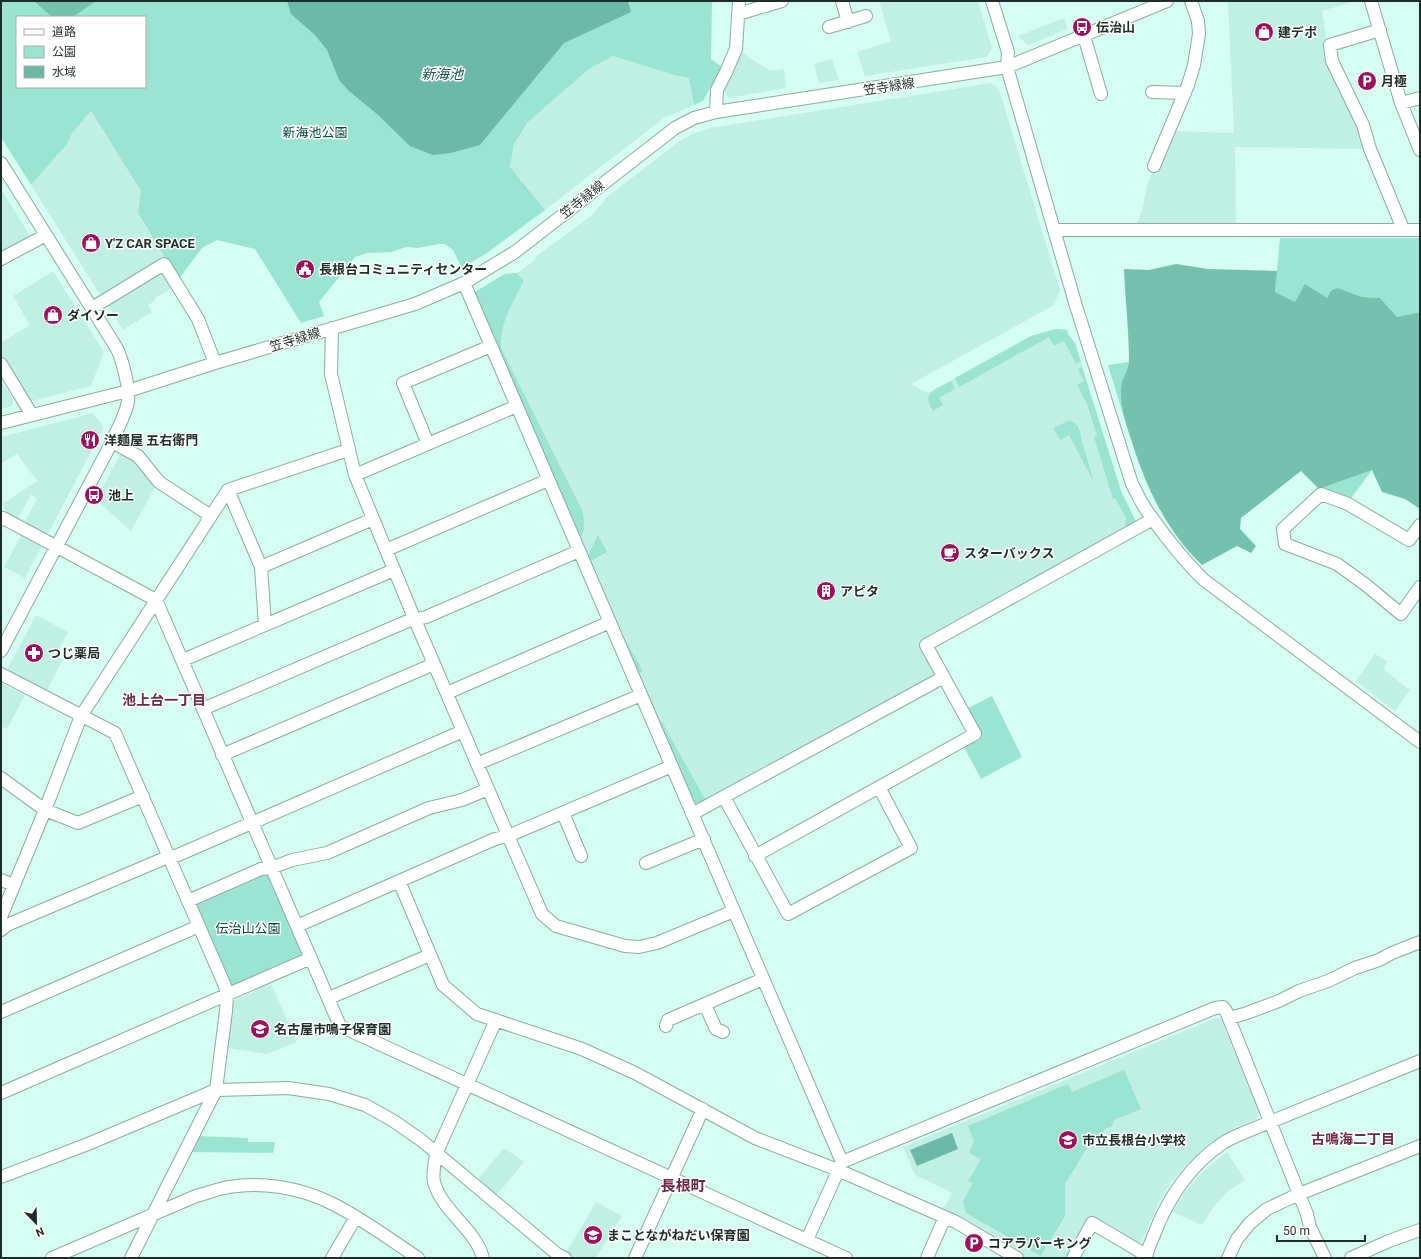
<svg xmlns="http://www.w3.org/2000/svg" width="1421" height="1259" viewBox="0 0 1421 1259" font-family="Roboto,'Noto Sans JP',sans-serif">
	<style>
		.built { fill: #c0f0e3 }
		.green { fill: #9ae4d1; fill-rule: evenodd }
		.forest { fill: #75c1ae }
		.water { fill: #6db9a7 }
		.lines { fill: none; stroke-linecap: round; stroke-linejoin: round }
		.minor-casing { stroke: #87aca2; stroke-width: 14 }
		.minor { stroke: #fff; stroke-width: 12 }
		.labels { text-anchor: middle; stroke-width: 3; stroke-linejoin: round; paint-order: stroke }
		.poi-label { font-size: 13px; font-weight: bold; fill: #1e2d29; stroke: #fff; text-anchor: start }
		.street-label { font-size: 13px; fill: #1e2d29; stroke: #fff }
		.park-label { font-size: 13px; fill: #044a3e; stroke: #fff }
		.water-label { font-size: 14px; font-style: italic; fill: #18574a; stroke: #fff }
		.neighbourhood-label { font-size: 14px; font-weight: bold; fill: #6d2a46; stroke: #fff }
		.quarter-label { font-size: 15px; font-weight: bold; fill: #6d2a46; stroke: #fff }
	</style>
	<rect width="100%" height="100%" fill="#d6fdf2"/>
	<!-- built -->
	<path class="built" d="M 879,1 L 978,1 L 992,48 L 987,57 L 865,76 L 857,52 L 891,41 Z
		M 1228,1 L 1355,1 L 1322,11 L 1330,62 L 1367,149 L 1235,147 L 1236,225 L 1136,225 L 1142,211 L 1147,185 L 1172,131 L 1234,133 Z
		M 1064,18 L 1068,29 L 1028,45 L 1018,36 Z
		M 740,51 L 770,71 L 784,69 L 786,88 L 728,98 L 724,90 Z
		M 613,56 L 674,75 L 689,78 L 694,105 L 664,118 L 545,210 L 510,167 L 514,144 L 528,122 L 589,69 Z
		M 832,59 L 839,80 L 819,83 L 814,64 Z
		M 991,83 L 999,89 L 1060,290 L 1054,305 L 911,384 L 923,391 L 930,392 L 1031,336 L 1056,329 L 1067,330 L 1068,334 L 1075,343 L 1121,491 L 1136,522 L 919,643 L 936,671 L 933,677 L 700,805 L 691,801 L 473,293 L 505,274 L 517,273 L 534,261 L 536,256 L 591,216 L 607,197 L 681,140 L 694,133 L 710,128 Z
		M 91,111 L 141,191 L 138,214 L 164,257 L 104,295 L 99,293 L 31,185 L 67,144 L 72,133 Z
		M 1,189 L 29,234 L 28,239 L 1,254 Z
		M 53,271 L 104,352 L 91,386 L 32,401 L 28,399 L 1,356 L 1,343 L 30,325 L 13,296 Z
		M 161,271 L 175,286 L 155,298 L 156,300 L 148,305 L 152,312 L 123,330 L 109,307 L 110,303 Z
		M 1,380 L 13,400 L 12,406 L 1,409 Z
		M 93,413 L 104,427 L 49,532 L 44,534 L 24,523 L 37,499 L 31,495 L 17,520 L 8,515 L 2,504 L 37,481 L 17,454 L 1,463 L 1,437 Z
		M 122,451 L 136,458 L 157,484 L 131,531 L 96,500 Z
		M 22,534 L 39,543 L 41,547 L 25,578 L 4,567 Z
		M 36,615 L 68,632 L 56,656 L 63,660 L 46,692 L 9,673 L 8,668 Z
		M 1375,654 L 1387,661 L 1384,670 L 1410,690 L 1395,711 L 1356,681 Z
		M 3,684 L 25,695 L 7,729 L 1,726 L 1,685 Z
		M 271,984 L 297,1042 L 267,1054 L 227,1048 L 232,1004 L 235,1000 Z
		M 1216,1018 L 1221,1019 L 1259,1113 L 1256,1119 L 1237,1127 L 1221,1136 L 1206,1146 L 1188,1163 L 1172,1181 L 1159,1202 L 1142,1241 L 1136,1244 L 1091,1217 L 1068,1258 L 1026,1258 L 948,1213 L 940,1209 L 945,1206 L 952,1193 L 915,1175 L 903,1147 Z
		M 504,1148 L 524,1162 L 495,1197 L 476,1181 Z
		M 1227,1152 L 1245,1180 L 1226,1193 L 1212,1209 L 1202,1225 L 1172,1212 L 1179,1200 L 1196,1179 L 1206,1169 Z
		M 596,1202 L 622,1216 L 596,1258 L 571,1258 L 565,1255 Z"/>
	<!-- green -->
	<path class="green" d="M 1,1 L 712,1 L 711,59 L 722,67 L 703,101 L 694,105 L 689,78 L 674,75 L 613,56 L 589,69 L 528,122 L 514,144 L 510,167 L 545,210 L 487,253 L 462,268 L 453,250 L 445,244 L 439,244 L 418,248 L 406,247 L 392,252 L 368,253 L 355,257 L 319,302 L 324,316 L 301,323 L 255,249 L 217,240 L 202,248 L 178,280 L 138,213 L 141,191 L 91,111 L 72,133 L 67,144 L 31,185 L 1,137 ZM 17,17 L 145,17 L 145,87 L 17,87 Z
		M 1280,238 L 1420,238 L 1420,312 L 1397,317 L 1380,298 L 1362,297 L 1338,288 L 1327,298 L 1295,302 L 1275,292 Z
		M 517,273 L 523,280 L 523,282 C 513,303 499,324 501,348 L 582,510 C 585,521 585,530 580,541 L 473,293 L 505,274 Z
		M 1056,329 L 1067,330 L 1068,334 L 1075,343 L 1081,362 L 1076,364 L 1064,341 L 1054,346 L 1049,337 L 959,387 L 955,378 L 1031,336 Z
		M 1129,362 L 1121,388 L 1125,421 L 1108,365 Z
		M 1082,367 L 1121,491 L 1136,522 L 1125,528 L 1126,518 L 1115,498 L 1113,499 L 1094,437 L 1097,436 L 1087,404 L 1077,385 L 1084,381 L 1078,369 Z
		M 951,381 L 955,389 L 939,398 L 943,405 L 933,411 C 920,392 937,389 951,381 Z
		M 1068,421 L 1073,422 L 1078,426 L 1080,432 L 1082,442 L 1094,482 L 1069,435 L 1060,440 L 1053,428 Z
		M 1372,470 L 1349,501 L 1319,489 Z
		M 598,535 L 607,552 L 589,562 L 587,557 Z
		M 614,621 L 643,671 L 638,673 L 659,723 L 662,722 L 706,801 L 700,805 L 691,801 Z
		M 992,696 L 1022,757 L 981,779 L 964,747 L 982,737 L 968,708 Z
		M 263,872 L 269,873 L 302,952 L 300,958 L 233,986 L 228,983 L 195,906 L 197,900 Z
		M 1124,1070 L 1141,1109 L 1114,1120 L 1112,1126 L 1103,1130 L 1104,1132 L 1085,1151 L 1065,1184 L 1065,1216 L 1041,1256 L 966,1213 L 963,1201 L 973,1183 L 968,1181 L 981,1159 L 969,1153 L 974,1141 L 968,1126 L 1068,1084 L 1072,1092 Z
		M 197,1136 L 248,1138 L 248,1142 L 275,1142 L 273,1153 L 189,1152 Z"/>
	<!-- forest -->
	<path class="forest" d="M 34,1 L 96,1 L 73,17 L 52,17 Z
		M 1176,264 L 1208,269 L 1277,271 L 1275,292 L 1295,302 L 1305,284 L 1327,298 L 1332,290 L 1338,288 L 1362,297 L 1380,298 L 1397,317 L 1420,312 L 1420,509 L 1405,499 L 1382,492 L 1372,470 L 1319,489 L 1301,471 L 1241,518 L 1240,529 L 1256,546 L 1251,553 L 1237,546 L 1202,565 C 1166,531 1145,485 1131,439 C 1126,425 1120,404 1121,389 C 1121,379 1129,370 1129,360 C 1129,330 1125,299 1124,269 L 1149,270 Z"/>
	<!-- water -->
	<path class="water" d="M 287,1 L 628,1 L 631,12 L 564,43 L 480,145 L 451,153 L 433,155 L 410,146 L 377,114 L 349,91 L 339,80 L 327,50 L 315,35 L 291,14 Z
		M 952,1133 L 958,1149 L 917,1166 L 910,1150 Z"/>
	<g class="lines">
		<defs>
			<path id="minor" d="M 842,1 L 848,22
				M 992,1 L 1008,52 L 1007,67 L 1076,306 L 1132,484 C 1137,493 1141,503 1147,511 C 1164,535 1182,559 1204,580 L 1420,742
				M 1371,1 L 1401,103 L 1420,150
				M 738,14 L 782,1
				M 829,27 L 866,16
				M 1380,30 L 1330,45 L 1332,61 L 1363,125 L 1370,149 L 1403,229
				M 1084,36 L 1101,94
				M 1152,92 L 1185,93
				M 1401,103 L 1420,98
				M 716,112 L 717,90 L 726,72 L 736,49 L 739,1
				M 1,163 L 116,347 C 122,357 130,390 128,401 C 126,415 117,429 112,442 L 1,651
				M 1154,166 L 1188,85 L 1194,65 L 1199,34 L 1198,21 L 1191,1
				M 1055,230 L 1420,230
				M 1,259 L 46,235
				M 464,283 L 842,1162
				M 92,308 L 164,264 L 198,319 L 215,363
				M 332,328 L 331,374 L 355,475 L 415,620 L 542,914 L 556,926 L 625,946 L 639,947 L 657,943 L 734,911
				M 1,364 L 32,415
				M 1,423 L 128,391 L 215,363 L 415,304 L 464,283 L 515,252 L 675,128 L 694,118 L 716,112 L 1007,67 L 1167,1
				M 112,442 L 138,456 L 159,482 L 211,516
				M 428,444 L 403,383 L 491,346
				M 355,475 L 517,406
				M 228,490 L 261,567 L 265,625
				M 1,520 L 3,518 L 156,600 L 340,1026 L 846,1258
				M 1420,525 L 1409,540 L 1348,504 L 1321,494 L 1283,529 L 1285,544 L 1337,564 L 1366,585 L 1401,614 L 1420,587
				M 386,550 L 548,480
				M 261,567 L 373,519
				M 183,660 L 394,570
				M 1,674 L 115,733 L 225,986 L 227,995 L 226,1011 L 216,1090 L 131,1258
				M 447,693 L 610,622
				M 203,709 L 408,621 L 426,617 L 579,551
				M 222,755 L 434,664
				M 477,764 L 641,695
				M 1,778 L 45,810 L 78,823 L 143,796
				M 724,797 L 788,914 L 911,848 L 879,787
				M 563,813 L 581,856
				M 692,814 L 944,677
				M 755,856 L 975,734 L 926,645 L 1153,519
				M 646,863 L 704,839
				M 1,880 L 14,885
				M 399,881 L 443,985 L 477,1014 L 582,1049 L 635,1073 L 755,1138 L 838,1170 L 956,1222 L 1017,1258
				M 188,901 L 261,869 L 271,868 L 292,860 L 327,853 L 429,808 L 462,800 L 488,789
				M 1,917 L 45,810 L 81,716 L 211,516 L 228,490 L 348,450
				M 297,926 L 495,839 L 508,836 L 672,766
				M 1,930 L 7,925 L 163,859 L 178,855 L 463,731
				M 329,998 L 430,955
				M 705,1005 L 716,1029 L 723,1032
				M 1,1012 L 199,926
				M 1229,1018 L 1244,1014 L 1279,1001 L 1299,991 L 1328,981 L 1355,968 L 1379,960 L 1392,953 L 1420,942
				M 666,1026 L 668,1020 L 763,979
				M 1,1093 L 311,958
				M 1,1177 L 88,1144 L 216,1090 L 288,1088 L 329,1094 L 365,1105 L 392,1120 L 421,1140 L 557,1254 L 565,1258
				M 807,1240 L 842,1162 L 1215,1008 L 1223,1007 L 1226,1011 L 1307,1214 L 1310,1227 L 1325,1258
				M 52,1258 L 196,1196 C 204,1194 212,1191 220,1189 C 258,1180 301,1187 335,1205 C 364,1220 391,1240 418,1258
				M 332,1258 L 356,1217
				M 483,1258 C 475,1228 442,1212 434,1182 C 432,1173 435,1163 436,1154 L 496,1020
				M 635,1258 L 703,1109
				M 927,1258 L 945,1217
				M 1073,1258 L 1092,1223 L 1146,1255
				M 1146,1258 C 1147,1250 1151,1242 1154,1235 C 1167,1199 1191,1164 1223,1143 C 1229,1139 1236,1136 1243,1133 L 1420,1061
				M 1228,1258 L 1237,1239 L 1250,1223 L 1267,1209 L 1299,1194 L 1420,1146
				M 1351,1258 L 1389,1241 L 1420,1230"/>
		</defs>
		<!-- minor casing -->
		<use href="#minor" class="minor-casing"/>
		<!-- minor -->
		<use href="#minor" class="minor"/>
	</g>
	<!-- icons -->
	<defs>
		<symbol id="bus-disc" viewBox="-11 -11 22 22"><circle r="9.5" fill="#9f105a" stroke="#fff"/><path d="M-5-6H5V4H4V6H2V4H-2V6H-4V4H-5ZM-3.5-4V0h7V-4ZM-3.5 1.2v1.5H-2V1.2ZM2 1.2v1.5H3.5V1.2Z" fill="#fff"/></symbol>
		<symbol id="shop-disc" viewBox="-11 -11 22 22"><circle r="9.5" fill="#9f105a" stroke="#fff"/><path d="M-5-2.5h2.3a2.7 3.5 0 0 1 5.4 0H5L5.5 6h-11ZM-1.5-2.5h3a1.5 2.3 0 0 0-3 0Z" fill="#fff"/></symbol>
		<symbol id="parking-disc" viewBox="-11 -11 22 22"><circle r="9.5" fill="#9f105a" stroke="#fff"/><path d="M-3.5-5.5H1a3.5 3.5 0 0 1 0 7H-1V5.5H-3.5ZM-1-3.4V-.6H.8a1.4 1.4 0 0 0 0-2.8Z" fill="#fff"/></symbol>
		<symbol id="civic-disc" viewBox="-11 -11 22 22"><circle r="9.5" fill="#9f105a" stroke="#fff"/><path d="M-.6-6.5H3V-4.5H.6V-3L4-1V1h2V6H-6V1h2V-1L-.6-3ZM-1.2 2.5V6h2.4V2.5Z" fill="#fff"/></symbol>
		<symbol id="restaurant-disc" viewBox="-11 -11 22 22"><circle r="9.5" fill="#9f105a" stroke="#fff"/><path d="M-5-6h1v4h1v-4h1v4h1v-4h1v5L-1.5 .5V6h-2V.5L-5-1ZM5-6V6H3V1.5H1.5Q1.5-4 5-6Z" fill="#fff"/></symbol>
		<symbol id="cafe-disc" viewBox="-11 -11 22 22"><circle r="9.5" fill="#9f105a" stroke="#fff"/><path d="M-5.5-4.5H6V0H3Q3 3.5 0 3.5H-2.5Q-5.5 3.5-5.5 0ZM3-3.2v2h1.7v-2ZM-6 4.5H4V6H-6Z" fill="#fff"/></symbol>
		<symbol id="building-disc" viewBox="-11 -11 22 22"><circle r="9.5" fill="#9f105a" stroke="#fff"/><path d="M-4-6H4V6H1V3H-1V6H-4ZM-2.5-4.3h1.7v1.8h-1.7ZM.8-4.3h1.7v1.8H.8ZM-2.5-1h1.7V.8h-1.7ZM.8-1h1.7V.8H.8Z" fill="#fff"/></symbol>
		<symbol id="pharmacy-disc" viewBox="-11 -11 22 22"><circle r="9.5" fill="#9f105a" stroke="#fff"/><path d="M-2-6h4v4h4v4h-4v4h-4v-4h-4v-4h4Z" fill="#fff"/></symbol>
		<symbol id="school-disc" viewBox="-11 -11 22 22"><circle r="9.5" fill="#9f105a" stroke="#fff"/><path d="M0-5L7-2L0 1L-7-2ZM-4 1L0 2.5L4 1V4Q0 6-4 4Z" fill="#fff"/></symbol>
	</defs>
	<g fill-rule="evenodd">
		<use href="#bus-disc" x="1071" y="16" width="22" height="22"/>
		<use href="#shop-disc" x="1253" y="21" width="22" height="22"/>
		<use href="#parking-disc" x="1356" y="70" width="22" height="22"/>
		<use href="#shop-disc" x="80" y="232" width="22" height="22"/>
		<use href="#civic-disc" x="294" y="258" width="22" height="22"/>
		<use href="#shop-disc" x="42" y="304" width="22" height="22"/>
		<use href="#restaurant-disc" x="79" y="429" width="22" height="22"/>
		<use href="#bus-disc" x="83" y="484" width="22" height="22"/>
		<use href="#cafe-disc" x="939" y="542" width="22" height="22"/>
		<use href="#building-disc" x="815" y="580" width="22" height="22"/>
		<use href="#pharmacy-disc" x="23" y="642" width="22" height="22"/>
		<use href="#school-disc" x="249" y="1018" width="22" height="22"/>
		<use href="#school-disc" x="1057" y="1129" width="22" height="22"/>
		<use href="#school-disc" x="582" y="1224" width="22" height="22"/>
		<use href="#parking-disc" x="963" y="1232" width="22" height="22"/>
	</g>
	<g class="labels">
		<!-- poi labels -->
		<g class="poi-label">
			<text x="1096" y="32">伝治山</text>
			<text x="1278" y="37">建デポ</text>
			<text x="1381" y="86">月極</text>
			<text x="105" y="248">Y'Z CAR SPACE</text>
			<text x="319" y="274">長根台コミュニティセンター</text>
			<text x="67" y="320">ダイソー</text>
			<text x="104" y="445">洋麺屋 五右衛門</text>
			<text x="108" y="500">池上</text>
			<text x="964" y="558">スターバックス</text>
			<text x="840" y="596">アピタ</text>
			<text x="48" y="658">つじ薬局</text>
			<text x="274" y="1034">名古屋市鳴子保育園</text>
			<text x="1082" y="1145">市立長根台小学校</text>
			<text x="607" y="1240">まことながねだい保育園</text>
			<text x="988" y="1248">コアラパーキング</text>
		</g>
		<!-- street labels -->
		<g class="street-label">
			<text transform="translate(889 86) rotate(-9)" y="5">笠寺緑線</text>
			<text transform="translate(582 199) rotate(-38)" y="5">笠寺緑線</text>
			<text transform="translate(295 339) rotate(-17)" y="5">笠寺緑線</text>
		</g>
		<!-- park labels -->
		<g class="park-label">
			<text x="315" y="137">新海池公園</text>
			<text x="248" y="933">伝治山公園</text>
		</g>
		<!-- water labels -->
		<g class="water-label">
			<text x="442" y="79">新海池</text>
		</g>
		<!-- neighbourhood labels -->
		<g class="neighbourhood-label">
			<text x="164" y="705">池上台一丁目</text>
			<text x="1353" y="1144">古鳴海二丁目</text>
		</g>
		<!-- quarter labels -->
		<g class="quarter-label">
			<text x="683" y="1191">長根町</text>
		</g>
	</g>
	<!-- border -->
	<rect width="1421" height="1259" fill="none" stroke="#1e2d29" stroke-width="4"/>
	<!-- legend -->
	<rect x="16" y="16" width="130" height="72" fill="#ffffff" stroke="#a5aba9"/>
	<rect x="24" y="29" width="20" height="6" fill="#ffffff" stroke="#a5aba9"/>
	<text x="52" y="36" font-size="12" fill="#1e2d29">道路</text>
	<rect x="24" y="46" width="20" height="12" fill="#9ae4d1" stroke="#a5aba9"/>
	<text x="52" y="56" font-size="12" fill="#1e2d29">公園</text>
	<rect x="24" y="66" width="20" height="12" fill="#6db9a7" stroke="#a5aba9"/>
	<text x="52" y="76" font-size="12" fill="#1e2d29">水域</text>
	<!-- north arrow -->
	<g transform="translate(36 1223) rotate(157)" stroke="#ffffff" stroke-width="3" paint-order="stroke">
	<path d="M0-3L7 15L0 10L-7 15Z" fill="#1e2d29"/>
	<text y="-6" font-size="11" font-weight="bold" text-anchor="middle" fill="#1e2d29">N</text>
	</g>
	<!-- scale -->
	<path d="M1277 1235v6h88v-6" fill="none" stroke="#1e2d29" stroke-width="2"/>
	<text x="1283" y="1235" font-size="12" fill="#1e2d29" stroke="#ffffff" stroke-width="3" paint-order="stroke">50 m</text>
</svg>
